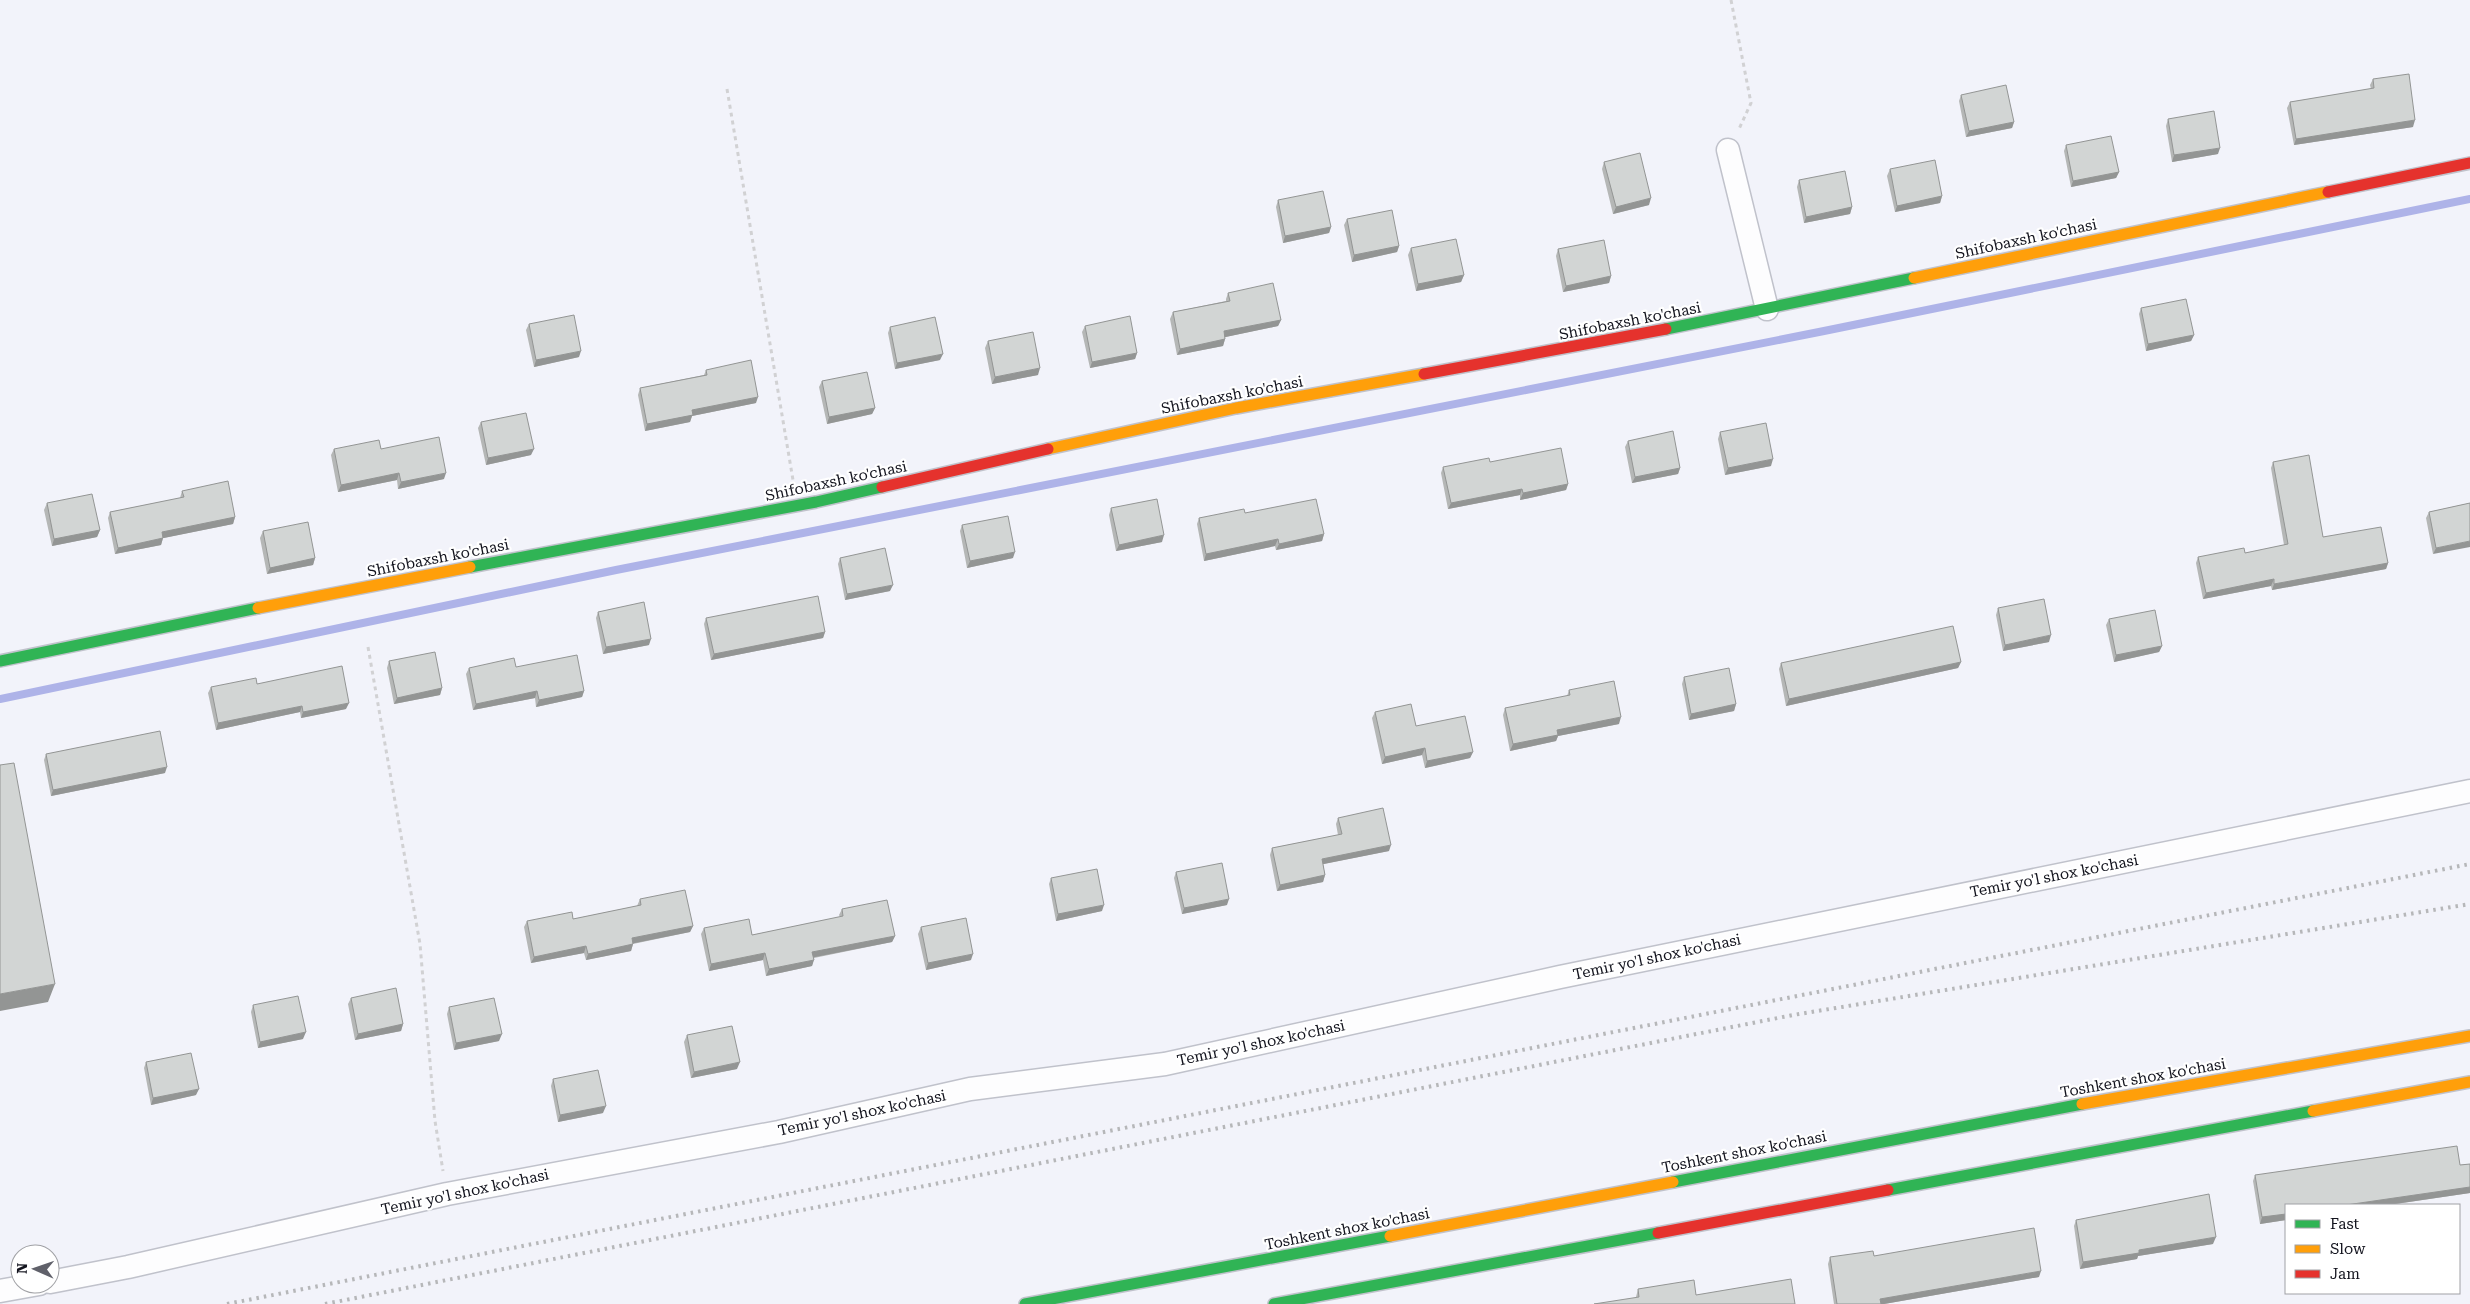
<svg xmlns="http://www.w3.org/2000/svg" width="2470" height="1304" viewBox="0 0 2470 1304" font-family="'Roboto Serif',serif">
	<style>
		.lines { fill: none; stroke-linecap: round; stroke-linejoin: round }
		.stream { stroke: #aeb3e8; stroke-width: 8 }
		.street-casing { stroke: #c0c2cb; stroke-width: 25 }
		.fast-casing { stroke: #c0c2cb; stroke-width: 14 }
		.slow-casing { stroke: #c0c2cb; stroke-width: 14 }
		.jam-casing { stroke: #c0c2cb; stroke-width: 14 }
		.path { stroke: #d1d1d3; stroke-width: 3; stroke-dasharray: 4 4; stroke-linecap: butt }
		.street { stroke: #fdfdfe; stroke-width: 22 }
		.fast { stroke: #30b455; stroke-width: 11 }
		.slow { stroke: #ff9f0a; stroke-width: 11 }
		.jam { stroke: #e5322d; stroke-width: 11 }
		.rail { stroke: #b6b7b9; stroke-width: 4; stroke-dasharray: 2.5 5; stroke-linecap: butt }
		.wall { fill: #b5b7b6 }
		.shaded-wall { fill: #939594 }
		.building { fill: #d2d5d4; stroke: #939594 }
		.labels { text-anchor: middle; stroke-width: 4.5; stroke-linejoin: round; paint-order: stroke }
		.street-label { font-size: 15px; fill: #12131d; stroke: #fff }
	</style>
	<rect width="100%" height="100%" fill="#f2f3fa"/>
	<g class="lines">
		<!-- stream -->
		<path class="stream" d="M 0,699 L 616,570 L 1824,331 L 2470,199"/>
		<defs>
			<path id="street" d="M 1728,150 L 1767,309
				M 50,1282 L 128,1267 L 447,1194 L 779,1132 L 970,1089 L 1165,1064 L 1560,977 L 2470,791
				M 0,1291 L 39,1284"/>
			<path id="fast" d="M 1666,329 L 1914,278
				M 470,567 L 816,502 L 882,487
				M 0,661 L 258,608
				M 1673,1182 L 2082,1104
				M 1888,1190 L 2313,1111
				M 1025,1304 L 1390,1236
				M 1274,1304 L 1658,1233"/>
			<path id="slow" d="M 1914,278 L 2328,192
				M 1048,449 L 1236,408 L 1424,374
				M 258,608 L 470,567
				M 2082,1104 L 2470,1036
				M 2313,1111 L 2470,1082
				M 1390,1236 L 1673,1182"/>
			<path id="jam" d="M 2328,192 L 2470,163
				M 1424,374 L 1666,329
				M 882,487 L 1048,449
				M 1658,1233 L 1888,1190"/>
		</defs>
		<!-- street casing -->
		<use href="#street" class="street-casing"/>
		<!-- fast casing -->
		<use href="#fast" class="fast-casing"/>
		<!-- slow casing -->
		<use href="#slow" class="slow-casing"/>
		<!-- jam casing -->
		<use href="#jam" class="jam-casing"/>
		<!-- path -->
		<path class="path" d="M 1731,0 L 1751,103 L 1739,129
			M 727,89 L 793,480
			M 368,647 L 420,944 L 435,1121 L 443,1171"/>
		<!-- street -->
		<use href="#street" class="street"/>
		<!-- fast -->
		<use href="#fast" class="fast"/>
		<!-- slow -->
		<use href="#slow" class="slow"/>
		<!-- jam -->
		<use href="#jam" class="jam"/>
		<!-- rail -->
		<path class="rail" d="M 227,1304 L 2470,864
			M 325,1304 L 1793,1015 L 2470,904"/>
	</g>
	<!-- wall -->
	<path class="wall" d="M 2373,79 L 2413,127 L 2294,145 L 2287,108 L 2290,102 L 2371,89 L 2370,85 Z
		M 1961,95 L 2014,122 L 2012,128 L 1966,137 L 1959,101 Z
		M 2168,119 L 2218,154 L 2172,162 L 2166,126 Z
		M 2066,145 L 2119,172 L 2116,178 L 2071,187 L 2064,151 Z
		M 1604,162 L 1649,205 L 1613,214 L 1602,169 Z
		M 1890,169 L 1942,196 L 1940,203 L 1895,212 L 1887,176 Z
		M 1799,180 L 1852,207 L 1850,214 L 1804,223 L 1797,187 Z
		M 1278,200 L 1331,227 L 1329,233 L 1283,243 L 1276,207 Z
		M 1347,219 L 1399,246 L 1397,252 L 1352,262 L 1344,225 Z
		M 1411,248 L 1464,275 L 1461,282 L 1416,291 L 1408,255 Z
		M 1558,249 L 1611,276 L 1609,283 L 1563,292 L 1556,256 Z
		M 1228,293 L 1281,320 L 1278,326 L 1225,337 L 1225,339 L 1223,346 L 1177,355 L 1170,319 L 1173,312 L 1226,301 L 1226,299 Z
		M 2141,308 L 2194,335 L 2191,341 L 2146,351 L 2139,314 Z
		M 529,324 L 579,357 L 534,367 L 526,330 Z
		M 1085,326 L 1137,353 L 1135,359 L 1090,368 L 1082,332 Z
		M 890,327 L 940,360 L 895,369 L 888,333 Z
		M 988,341 L 1038,375 L 992,384 L 985,348 Z
		M 706,370 L 756,403 L 692,416 L 690,422 L 645,431 L 638,395 L 640,388 L 704,375 Z
		M 822,381 L 875,408 L 872,414 L 827,424 L 819,387 Z
		M 481,422 L 531,455 L 486,465 L 478,428 Z
		M 1720,432 L 1771,466 L 1725,475 L 1718,439 Z
		M 1628,441 L 1680,468 L 1678,474 L 1632,483 L 1625,447 Z
		M 334,449 L 444,479 L 398,489 L 397,480 L 338,492 L 331,455 Z
		M 1490,462 L 1568,484 L 1566,490 L 1520,500 L 1520,495 L 1448,509 L 1441,473 L 1443,467 Z
		M 2273,462 L 2323,537 L 2388,563 L 2386,569 L 2272,590 L 2271,586 L 2203,599 L 2196,563 L 2198,557 L 2245,553 L 2284,545 L 2271,468 Z
		M 182,491 L 235,517 L 233,524 L 163,538 L 161,545 L 115,554 L 108,518 L 110,512 L 180,498 Z
		M 47,503 L 100,530 L 97,537 L 52,546 L 44,510 Z
		M 2470,503 L 2433,554 L 2426,518 L 2429,512 Z
		M 1111,508 L 1162,542 L 1116,551 L 1109,515 Z
		M 1245,513 L 1324,534 L 1322,541 L 1276,550 L 1275,546 L 1204,561 L 1197,524 L 1199,518 Z
		M 962,525 L 1013,558 L 967,568 L 960,531 Z
		M 263,531 L 315,558 L 313,565 L 267,574 L 260,538 Z
		M 840,558 L 890,591 L 845,600 L 838,564 Z
		M 1998,608 L 2049,642 L 2003,651 L 1996,615 Z
		M 598,612 L 649,645 L 603,654 L 596,618 Z
		M 706,618 L 825,632 L 823,638 L 711,660 L 704,624 Z
		M 2109,619 L 2162,646 L 2159,652 L 2114,662 L 2106,625 Z
		M 389,661 L 442,688 L 440,695 L 394,704 L 387,668 Z
		M 1961,662 L 1958,668 L 1786,706 L 1779,669 L 1781,663 Z
		M 516,667 L 584,691 L 582,697 L 536,707 L 535,698 L 473,710 L 466,674 L 469,668 Z
		M 1684,677 L 1736,704 L 1734,711 L 1689,720 L 1682,684 Z
		M 257,684 L 346,709 L 301,718 L 300,712 L 216,730 L 208,693 L 211,687 Z
		M 1569,690 L 1619,724 L 1558,736 L 1556,741 L 1510,751 L 1503,715 L 1505,708 L 1567,696 Z
		M 1375,712 L 1416,726 L 1473,752 L 1470,758 L 1425,768 L 1422,755 L 1382,764 L 1372,718 Z
		M 46,754 L 165,773 L 51,796 L 44,760 Z
		M 1338,818 L 1389,851 L 1323,864 L 1325,875 L 1323,882 L 1277,891 L 1270,855 L 1272,848 L 1338,835 L 1336,824 Z
		M 1176,872 L 1227,905 L 1182,914 L 1174,878 Z
		M 1051,878 L 1102,911 L 1056,921 L 1049,884 Z
		M 640,899 L 693,926 L 690,932 L 633,944 L 631,951 L 586,960 L 584,953 L 531,963 L 524,927 L 527,921 L 573,919 L 637,906 Z
		M 842,909 L 895,936 L 892,942 L 814,958 L 812,966 L 766,976 L 763,960 L 709,971 L 701,934 L 704,928 L 752,935 L 840,917 L 839,915 Z
		M 921,927 L 971,960 L 926,970 L 918,934 Z
		M 351,998 L 403,1024 L 401,1031 L 355,1040 L 348,1004 Z
		M 253,1005 L 303,1039 L 258,1048 L 251,1012 Z
		M 449,1007 L 499,1041 L 454,1050 L 447,1014 Z
		M 687,1035 L 737,1069 L 691,1078 L 684,1042 Z
		M 146,1062 L 196,1095 L 151,1105 L 144,1068 Z
		M 553,1079 L 603,1113 L 558,1122 L 551,1086 Z
		M 2470,1164 L 2470,1196 L 2470,1193 L 2260,1224 L 2253,1181 L 2255,1175 L 2460,1165 Z
		M 2076,1220 L 2213,1244 L 2138,1256 L 2137,1259 L 2080,1269 L 2074,1226 Z
		M 1874,1256 L 2039,1277 L 1884,1304 L 1834,1304 L 1828,1264 L 1830,1257 Z
		M 1638,1289 L 1696,1295 L 1636,1297 Z"/>
	<!-- shaded-wall -->
	<path class="shaded-wall" d="M 2415,120 L 2413,127 L 2294,145 L 2296,139 Z
		M 2014,122 L 2012,128 L 1966,137 L 1969,131 Z
		M 2220,148 L 2218,154 L 2172,162 L 2174,155 Z
		M 2119,172 L 2116,178 L 2071,187 L 2073,181 Z
		M 1942,196 L 1940,203 L 1895,212 L 1897,206 Z
		M 1651,198 L 1649,205 L 1613,214 L 1616,207 Z
		M 1852,207 L 1850,214 L 1804,223 L 1806,217 Z
		M 1331,227 L 1329,233 L 1283,243 L 1285,236 Z
		M 1399,246 L 1397,252 L 1352,262 L 1354,255 Z
		M 1464,275 L 1461,282 L 1416,291 L 1418,284 Z
		M 1611,276 L 1609,283 L 1563,292 L 1566,286 Z
		M 1281,320 L 1278,326 L 1221,338 L 1224,331 Z
		M 2194,335 L 2191,341 L 2146,351 L 2148,344 Z
		M 1225,339 L 1223,346 L 1177,355 L 1180,349 Z
		M 581,351 L 579,357 L 534,367 L 536,360 Z
		M 1137,353 L 1135,359 L 1090,368 L 1092,362 Z
		M 943,354 L 940,360 L 895,369 L 897,363 Z
		M 1040,368 L 1038,375 L 992,384 L 995,377 Z
		M 758,397 L 756,403 L 692,416 L 690,422 L 645,431 L 647,424 L 692,410 Z
		M 875,408 L 872,414 L 827,424 L 829,417 Z
		M 534,449 L 531,455 L 486,465 L 488,458 Z
		M 1773,459 L 1771,466 L 1725,475 L 1728,468 Z
		M 1680,468 L 1678,474 L 1632,483 L 1635,477 Z
		M 399,473 L 397,480 L 338,492 L 341,485 Z
		M 446,473 L 444,479 L 398,489 L 401,482 Z
		M 1568,484 L 1566,490 L 1520,500 L 1523,493 Z
		M 1522,489 L 1520,495 L 1448,509 L 1451,503 Z
		M 235,517 L 233,524 L 159,539 L 162,532 Z
		M 100,530 L 97,537 L 52,546 L 54,539 Z
		M 1324,534 L 1322,541 L 1276,550 L 1279,544 Z
		M 1164,535 L 1162,542 L 1116,551 L 1119,545 Z
		M 163,538 L 161,545 L 115,554 L 118,548 Z
		M 1278,539 L 1275,546 L 1204,561 L 1206,554 Z
		M 2470,541 L 2470,547 L 2433,554 L 2436,548 Z
		M 1015,552 L 1013,558 L 967,568 L 970,561 Z
		M 315,558 L 313,565 L 267,574 L 270,568 Z
		M 2388,563 L 2386,569 L 2272,590 L 2274,584 Z
		M 2274,579 L 2271,586 L 2203,599 L 2206,593 Z
		M 893,585 L 890,591 L 845,600 L 847,594 Z
		M 825,632 L 823,638 L 711,660 L 714,654 Z
		M 2051,635 L 2049,642 L 2003,651 L 2005,645 Z
		M 651,639 L 649,645 L 603,654 L 606,647 Z
		M 2162,646 L 2159,652 L 2114,662 L 2116,655 Z
		M 1961,662 L 1958,668 L 1786,706 L 1789,699 Z
		M 442,688 L 440,695 L 394,704 L 397,698 Z
		M 537,691 L 535,698 L 473,710 L 476,704 Z
		M 584,691 L 582,697 L 536,707 L 539,700 Z
		M 349,703 L 346,709 L 301,718 L 303,712 Z
		M 1736,704 L 1734,711 L 1689,720 L 1691,714 Z
		M 302,706 L 300,712 L 216,730 L 218,723 Z
		M 1621,717 L 1619,724 L 1558,736 L 1556,741 L 1510,751 L 1513,744 L 1557,730 Z
		M 1425,748 L 1422,755 L 1382,764 L 1385,757 Z
		M 1473,752 L 1470,758 L 1425,768 L 1427,761 Z
		M 167,767 L 165,773 L 51,796 L 53,790 Z
		M 1391,845 L 1389,851 L 1319,865 L 1322,859 Z
		M 1325,875 L 1323,882 L 1277,891 L 1280,885 Z
		M 1229,899 L 1227,905 L 1182,914 L 1184,908 Z
		M 1104,905 L 1102,911 L 1056,921 L 1058,914 Z
		M 693,926 L 690,932 L 630,944 L 632,938 Z
		M 895,936 L 892,942 L 810,958 L 812,952 Z
		M 633,944 L 631,951 L 586,960 L 588,954 Z
		M 586,946 L 584,953 L 531,963 L 534,957 Z
		M 765,953 L 763,960 L 709,971 L 711,964 Z
		M 973,954 L 971,960 L 926,970 L 928,963 Z
		M 814,960 L 812,966 L 766,976 L 769,969 Z
		M 55,984 L 48,1002 L 0,1011 L 0,994 Z
		M 403,1024 L 401,1031 L 355,1040 L 358,1034 Z
		M 306,1032 L 303,1039 L 258,1048 L 260,1042 Z
		M 502,1034 L 499,1041 L 454,1050 L 456,1043 Z
		M 740,1062 L 737,1069 L 691,1078 L 694,1072 Z
		M 199,1089 L 196,1095 L 151,1105 L 153,1098 Z
		M 606,1106 L 603,1113 L 558,1122 L 560,1115 Z
		M 2470,1187 L 2470,1193 L 2388,1205 L 2346,1205 Z
		M 2286,1214 L 2286,1220 L 2260,1224 L 2262,1217 Z
		M 2216,1237 L 2213,1244 L 2138,1256 L 2137,1259 L 2080,1269 L 2083,1262 L 2139,1250 Z
		M 2041,1271 L 2039,1277 L 1884,1304 L 1878,1304 L 1880,1299 Z"/>
	<!-- building -->
	<path class="building" d="M 2409,74 L 2415,120 L 2296,139 L 2290,102 L 2374,88 L 2373,79 Z
		M 2006,85 L 2014,122 L 1969,131 L 1961,95 Z
		M 2214,111 L 2220,148 L 2174,155 L 2168,119 Z
		M 2111,136 L 2119,172 L 2073,181 L 2066,145 Z
		M 1640,153 L 1651,198 L 1616,207 L 1604,162 Z
		M 1935,160 L 1942,196 L 1897,206 L 1890,169 Z
		M 1845,171 L 1852,207 L 1806,217 L 1799,180 Z
		M 1323,191 L 1331,227 L 1285,236 L 1278,200 Z
		M 1392,210 L 1399,246 L 1354,255 L 1347,219 Z
		M 1456,239 L 1464,275 L 1418,284 L 1411,248 Z
		M 1604,240 L 1611,276 L 1566,286 L 1558,249 Z
		M 1273,283 L 1281,320 L 1224,331 L 1225,339 L 1180,349 L 1173,312 L 1230,301 L 1228,293 Z
		M 2186,299 L 2194,335 L 2148,344 L 2141,308 Z
		M 574,315 L 581,351 L 536,360 L 529,324 Z
		M 1130,316 L 1137,353 L 1092,362 L 1085,326 Z
		M 935,317 L 943,354 L 897,363 L 890,327 Z
		M 1033,332 L 1040,368 L 995,377 L 988,341 Z
		M 751,360 L 758,397 L 692,410 L 693,415 L 647,424 L 640,388 L 707,375 L 706,370 Z
		M 867,372 L 875,408 L 829,417 L 822,381 Z
		M 526,413 L 534,449 L 488,458 L 481,422 Z
		M 1766,423 L 1773,459 L 1728,468 L 1720,432 Z
		M 1673,431 L 1680,468 L 1635,477 L 1628,441 Z
		M 439,437 L 446,473 L 401,482 L 399,473 L 341,485 L 334,449 L 379,440 L 381,449 Z
		M 1561,448 L 1568,484 L 1523,493 L 1522,489 L 1451,503 L 1443,467 L 1489,458 L 1490,462 Z
		M 2309,455 L 2323,537 L 2381,527 L 2388,563 L 2274,584 L 2274,579 L 2206,593 L 2198,557 L 2244,548 L 2245,553 L 2288,544 L 2273,462 Z
		M 228,481 L 235,517 L 162,532 L 163,538 L 118,548 L 110,512 L 184,497 L 182,491 Z
		M 92,494 L 100,530 L 54,539 L 47,503 Z
		M 1157,499 L 1164,535 L 1119,545 L 1111,508 Z
		M 1316,499 L 1324,534 L 1279,544 L 1278,539 L 1206,554 L 1199,518 L 1244,509 L 1245,513 Z
		M 2470,503 L 2470,541 L 2436,548 L 2429,512 Z
		M 1008,516 L 1015,552 L 970,561 L 962,525 Z
		M 308,522 L 315,558 L 270,568 L 263,531 Z
		M 885,548 L 893,585 L 847,594 L 840,558 Z
		M 818,596 L 825,632 L 714,654 L 706,618 Z
		M 2044,599 L 2051,635 L 2005,645 L 1998,608 Z
		M 644,602 L 651,639 L 606,647 L 598,612 Z
		M 2155,610 L 2162,646 L 2116,655 L 2109,619 Z
		M 1953,626 L 1961,662 L 1789,699 L 1781,663 Z
		M 435,652 L 442,688 L 397,698 L 389,661 Z
		M 577,655 L 584,691 L 539,700 L 537,691 L 476,704 L 469,668 L 514,658 L 516,667 Z
		M 342,666 L 349,703 L 303,712 L 302,706 L 218,723 L 211,687 L 256,678 L 257,684 Z
		M 1729,668 L 1736,704 L 1691,714 L 1684,677 Z
		M 1614,681 L 1621,717 L 1557,730 L 1558,735 L 1513,744 L 1505,708 L 1570,695 L 1569,690 Z
		M 1411,704 L 1416,726 L 1465,716 L 1473,752 L 1427,761 L 1425,748 L 1385,757 L 1375,712 Z
		M 160,731 L 167,767 L 53,790 L 46,754 Z
		M 14,763 L 55,984 L 0,994 L 0,765 Z
		M 1383,808 L 1391,845 L 1322,859 L 1325,875 L 1280,885 L 1272,848 L 1342,834 L 1338,818 Z
		M 1222,863 L 1229,899 L 1184,908 L 1176,872 Z
		M 1097,869 L 1104,905 L 1058,914 L 1051,878 Z
		M 685,890 L 693,926 L 632,938 L 633,944 L 588,954 L 586,946 L 534,957 L 527,921 L 572,912 L 573,919 L 641,905 L 640,899 Z
		M 887,900 L 895,936 L 812,952 L 814,960 L 769,969 L 765,953 L 711,964 L 704,928 L 749,919 L 752,935 L 843,916 L 842,909 Z
		M 966,918 L 973,954 L 928,963 L 921,927 Z
		M 396,988 L 403,1024 L 358,1034 L 351,998 Z
		M 298,996 L 306,1032 L 260,1042 L 253,1005 Z
		M 494,998 L 502,1034 L 456,1043 L 449,1007 Z
		M 732,1026 L 740,1062 L 694,1072 L 687,1035 Z
		M 191,1053 L 199,1089 L 153,1098 L 146,1062 Z
		M 598,1070 L 606,1106 L 560,1115 L 553,1079 Z
		M 2457,1146 L 2460,1165 L 2470,1164 L 2470,1187 L 2346,1205 L 2286,1205 L 2286,1214 L 2262,1217 L 2255,1175 Z
		M 2209,1194 L 2216,1237 L 2139,1250 L 2139,1253 L 2083,1262 L 2076,1220 Z
		M 2034,1228 L 2041,1271 L 1880,1299 L 1881,1304 L 1837,1304 L 1830,1257 L 1873,1251 L 1874,1256 Z
		M 1791,1279 L 1795,1304 L 1594,1304 L 1639,1297 L 1638,1289 L 1694,1280 L 1696,1295 Z"/>
	<g class="labels">
		<!-- street labels -->
		<g class="street-label">
			<text transform="translate(2026 239) rotate(-12)" y="5">Shifobaxsh ko'chasi</text>
			<text transform="translate(1630 321) rotate(-11)" y="5">Shifobaxsh ko'chasi</text>
			<text transform="translate(1232 395) rotate(-11)" y="5">Shifobaxsh ko'chasi</text>
			<text transform="translate(836 481) rotate(-12)" y="5">Shifobaxsh ko'chasi</text>
			<text transform="translate(438 558) rotate(-11)" y="5">Shifobaxsh ko'chasi</text>
			<text transform="translate(2054 876) rotate(-11)" y="5">Temir yo'l shox ko'chasi</text>
			<text transform="translate(1657 957) rotate(-12)" y="5">Temir yo'l shox ko'chasi</text>
			<text transform="translate(1261 1043) rotate(-12)" y="5">Temir yo'l shox ko'chasi</text>
			<text transform="translate(2143 1078) rotate(-10)" y="5">Toshkent shox ko'chasi</text>
			<text transform="translate(862 1113) rotate(-12)" y="5">Temir yo'l shox ko'chasi</text>
			<text transform="translate(1744 1152) rotate(-11)" y="5">Toshkent shox ko'chasi</text>
			<text transform="translate(465 1192) rotate(-12)" y="5">Temir yo'l shox ko'chasi</text>
			<text transform="translate(1347 1229) rotate(-11)" y="5">Toshkent shox ko'chasi</text>
		</g>
	</g>
	<!-- legend -->
	<rect x="2285" y="1204" width="175" height="90" fill="#ffffff" stroke="#a0a1a5"/>
	<rect x="2295" y="1220" width="25" height="8" fill="#30b455" stroke="#a0a1a5"/>
	<text x="2330" y="1229" font-size="15" fill="#12131d">Fast</text>
	<rect x="2295" y="1245" width="25" height="8" fill="#ff9f0a" stroke="#a0a1a5"/>
	<text x="2330" y="1254" font-size="15" fill="#12131d">Slow</text>
	<rect x="2295" y="1270" width="25" height="8" fill="#e5322d" stroke="#a0a1a5"/>
	<text x="2330" y="1279" font-size="15" fill="#12131d">Jam</text>
	<!-- north arrow -->
	<g transform="translate(35 1269) rotate(272)"><circle r="24" fill="#ffffff" stroke="#a0a1a5"/>
	<path d="M0-4L9 19L0 12L-9 19Z" fill="#60616a"/>
	<text y="-8" font-size="14" font-weight="bold" text-anchor="middle" fill="#12131d">N</text>
	</g>
</svg>
